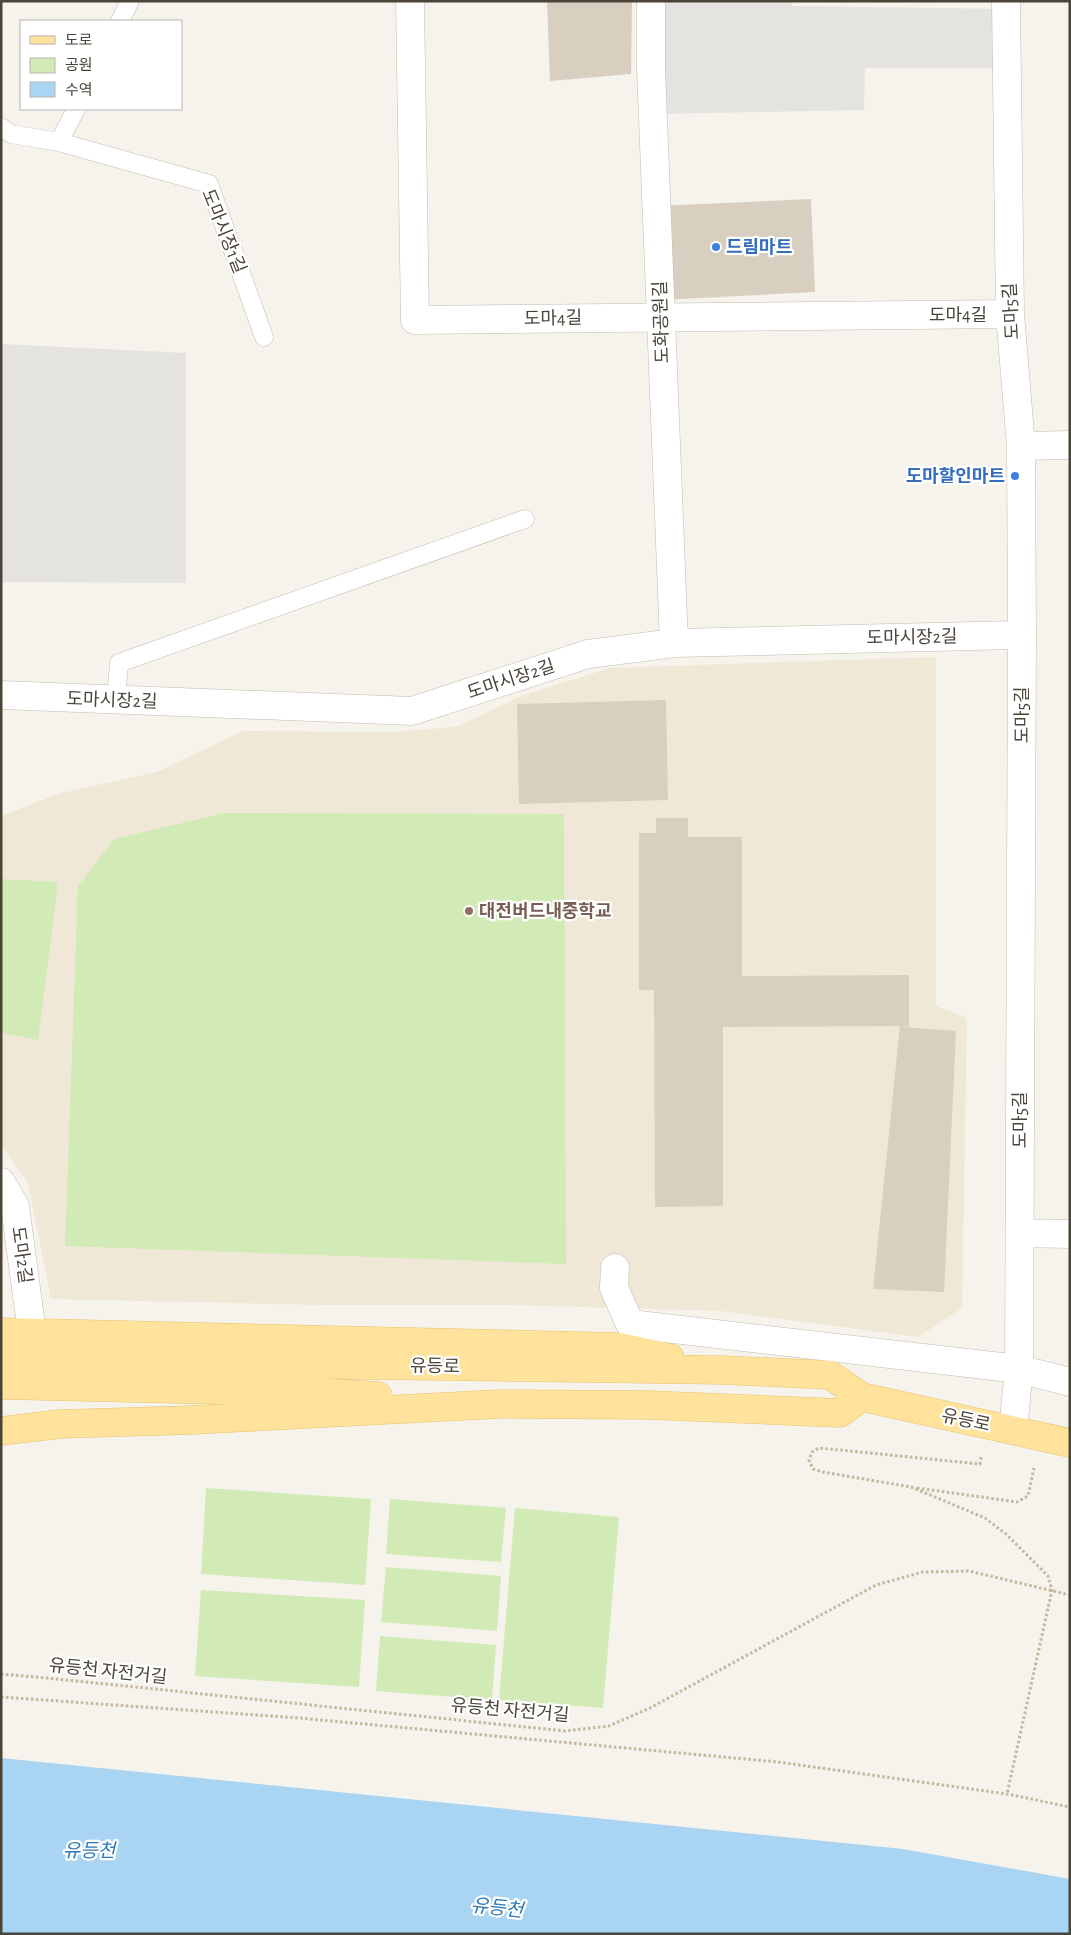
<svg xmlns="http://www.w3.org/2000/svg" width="1071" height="1935" viewBox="0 0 1071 1935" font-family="'Alegreya Sans','Noto Sans KR',sans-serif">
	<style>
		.education { fill: #efe8d6 }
		.green { fill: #d2eab5 }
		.parking { fill: #e5e3e0 }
		.water { fill: #a9d4f2 }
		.building { fill: #d8cfc1 }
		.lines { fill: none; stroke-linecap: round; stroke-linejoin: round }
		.lane-casing { stroke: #c2bbae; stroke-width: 19 }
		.street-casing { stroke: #c2bbae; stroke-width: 29 }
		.primary-casing { stroke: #e6c16a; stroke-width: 29 }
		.path { stroke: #c4b79f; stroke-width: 3; stroke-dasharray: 2.5 2.5; stroke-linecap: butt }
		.lane { stroke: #fff; stroke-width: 18 }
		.street { stroke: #fff; stroke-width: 28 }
		.primary { stroke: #ffe39c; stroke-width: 28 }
		.shop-dot { fill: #3f7fe0; stroke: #fff; stroke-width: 2 }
		.education-dot { fill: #8d6e63; stroke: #fff; stroke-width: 2 }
		.labels { text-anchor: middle; stroke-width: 4.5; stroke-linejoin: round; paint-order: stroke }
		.street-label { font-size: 18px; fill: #4b4439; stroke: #fff }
		.shop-label { font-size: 18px; font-weight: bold; fill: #366cbe; stroke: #fff; text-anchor: start }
		.education-label { font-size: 18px; font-weight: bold; fill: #785e54; stroke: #fff; text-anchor: start }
		.water-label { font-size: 19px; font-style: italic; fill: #2e7ab2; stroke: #fff }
	</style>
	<rect width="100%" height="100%" fill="#f6f3ec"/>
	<!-- education -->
	<path class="education" d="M 936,657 L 936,1006 L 967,1018 L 962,1308 L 918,1337 L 720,1311 L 511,1305 L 318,1305 L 51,1299 L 28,1183 L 1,1145 L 1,816 L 61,793 L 157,772 L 243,731 L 389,732 L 456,727 L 524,695 L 610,668 Z"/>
	<!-- green -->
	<path class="green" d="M 224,813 L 564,814 L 566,1264 L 65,1246 L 78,886 L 114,839 Z
		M 1,879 L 58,882 L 38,1040 L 1,1033 Z
		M 206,1488 L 371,1499 L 365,1585 L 201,1574 Z
		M 390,1499 L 506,1508 L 501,1562 L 386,1554 Z
		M 515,1508 L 619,1517 L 603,1708 L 499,1700 Z
		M 386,1567 L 501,1576 L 497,1631 L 381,1622 Z
		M 201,1590 L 365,1600 L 359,1687 L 195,1676 Z
		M 380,1636 L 496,1645 L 492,1700 L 376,1691 Z"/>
	<!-- parking -->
	<path class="parking" d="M 651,1 L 792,1 L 792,6 L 1006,9 L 1007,68 L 865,68 L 864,110 L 653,114 Z
		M 1,344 L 186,353 L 186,583 L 1,582 Z"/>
	<!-- water -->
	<path class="water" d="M 1,1758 L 903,1849 L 1070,1879 L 1070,1934 L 1,1934 Z"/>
	<!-- building -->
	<path class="building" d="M 547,1 L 632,1 L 631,74 L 550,81 Z
		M 811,199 L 815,292 L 660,300 L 657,206 Z
		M 666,700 L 668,800 L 519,804 L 517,704 Z
		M 656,818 L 688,818 L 688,837 L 742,837 L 742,976 L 909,975 L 909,1026 L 903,1027 L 956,1031 L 944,1292 L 873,1289 L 900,1026 L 723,1027 L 723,1206 L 655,1207 L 654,990 L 639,990 L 639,833 L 656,833 Z"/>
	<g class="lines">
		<defs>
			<path id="lane" d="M 120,21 L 130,1
				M 1,127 L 11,134 L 59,142 L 209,184 L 264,337
				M 59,142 L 76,109
				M 116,700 L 119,663 L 525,519"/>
			<path id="street" d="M 410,1 L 415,320 L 1010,314
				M 651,1 L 651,69 L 674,643
				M 1006,1 L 1010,314 L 1021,446 L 1022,635 L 1019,1369 L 1013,1430
				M 1021,446 L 1070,445
				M 1,695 L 412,711 L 588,654 L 674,643 L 1022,635
				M 1,1182 L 15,1206 L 32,1333
				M 1020,1233 L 1070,1234
				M 615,1268 L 614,1288 L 630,1324 L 1019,1369 L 1070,1382"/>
			<path id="primary" d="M 1,1332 L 619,1347 L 670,1358
				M 1,1360 L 722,1370 L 830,1375 L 862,1397 L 1070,1443
				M 1,1385 L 317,1392 L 378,1396
				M 1,1431 L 60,1424 L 192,1420 L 499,1404 L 648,1405 L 840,1413 L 862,1397"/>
		</defs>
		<!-- lane casing -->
		<use href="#lane" class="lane-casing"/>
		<!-- street casing -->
		<use href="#street" class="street-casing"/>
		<!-- primary casing -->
		<use href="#primary" class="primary-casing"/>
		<!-- path -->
		<path class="path" d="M 981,1457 L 980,1464 L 819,1448 L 812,1452 L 809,1460 L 813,1469 L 823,1472 L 911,1487 L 985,1518 L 1006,1534 L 1048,1576 L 1052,1590 L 1007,1794
			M 917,1488 L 1017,1502 L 1028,1496 L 1034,1468
			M 1,1674 L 47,1678 L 565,1731 L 609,1726 L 650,1708 L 876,1585 L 923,1572 L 969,1571 L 1070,1595
			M 1,1697 L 299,1718 L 778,1762 L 1007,1794 L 1070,1807"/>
		<!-- lane -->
		<use href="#lane" class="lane"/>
		<!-- street -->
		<use href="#street" class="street"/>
		<!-- primary -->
		<use href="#primary" class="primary"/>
	</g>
	<!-- markers -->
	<g class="shop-dot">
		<circle cx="716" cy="247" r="5"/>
		<circle cx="1015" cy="476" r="5"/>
	</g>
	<circle class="education-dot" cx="469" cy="911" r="5"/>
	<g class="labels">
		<!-- street labels -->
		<g class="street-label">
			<text transform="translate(224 231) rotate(68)" y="6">도마시장1길</text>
			<text transform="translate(1011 311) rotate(-93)" y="6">도마5길</text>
			<text x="958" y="321">도마4길</text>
			<text transform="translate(553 318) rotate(-1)" y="6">도마4길</text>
			<text transform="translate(661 322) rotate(-92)" y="6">도화공원길</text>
			<text transform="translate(912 637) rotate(-1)" y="6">도마시장2길</text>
			<text transform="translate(511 679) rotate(-18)" y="6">도마시장2길</text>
			<text transform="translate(112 700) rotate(2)" y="6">도마시장2길</text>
			<text transform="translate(1022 715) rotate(-90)" y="6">도마5길</text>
			<text transform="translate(1020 1120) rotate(-90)" y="6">도마5길</text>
			<text transform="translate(22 1255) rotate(82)" y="6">도마2길</text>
			<text transform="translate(435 1366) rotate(1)" y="6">유등로</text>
			<text transform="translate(966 1420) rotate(12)" y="6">유등로</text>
			<text transform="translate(108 1671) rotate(6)" y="6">유등천 자전거길</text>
			<text transform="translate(510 1710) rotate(5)" y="6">유등천 자전거길</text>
		</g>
		<!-- shop labels -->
		<g class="shop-label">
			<text x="726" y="253">드림마트</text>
			<text x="1005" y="482" text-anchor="end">도마할인마트</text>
		</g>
		<!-- education labels -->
		<g class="education-label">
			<text x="479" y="917">대전버드내중학교</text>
		</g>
		<!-- water labels -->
		<g class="water-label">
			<text x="89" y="1857">유등천</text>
			<text transform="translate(497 1907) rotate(6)" y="7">유등천</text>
		</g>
	</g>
	<!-- border -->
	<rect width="1071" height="1935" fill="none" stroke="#4b4439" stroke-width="5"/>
	<!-- legend -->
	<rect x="20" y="20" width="162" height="90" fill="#ffffff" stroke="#b7b4b0"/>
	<rect x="30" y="36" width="25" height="8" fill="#ffe39c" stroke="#b7b4b0"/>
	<text x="65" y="45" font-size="15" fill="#4b4439">도로</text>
	<rect x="30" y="58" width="25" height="15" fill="#d2eab5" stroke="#b7b4b0"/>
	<text x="65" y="70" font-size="15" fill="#4b4439">공원</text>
	<rect x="30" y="82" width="25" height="15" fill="#a9d4f2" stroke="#b7b4b0"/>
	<text x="65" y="95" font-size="15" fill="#4b4439">수역</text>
</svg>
